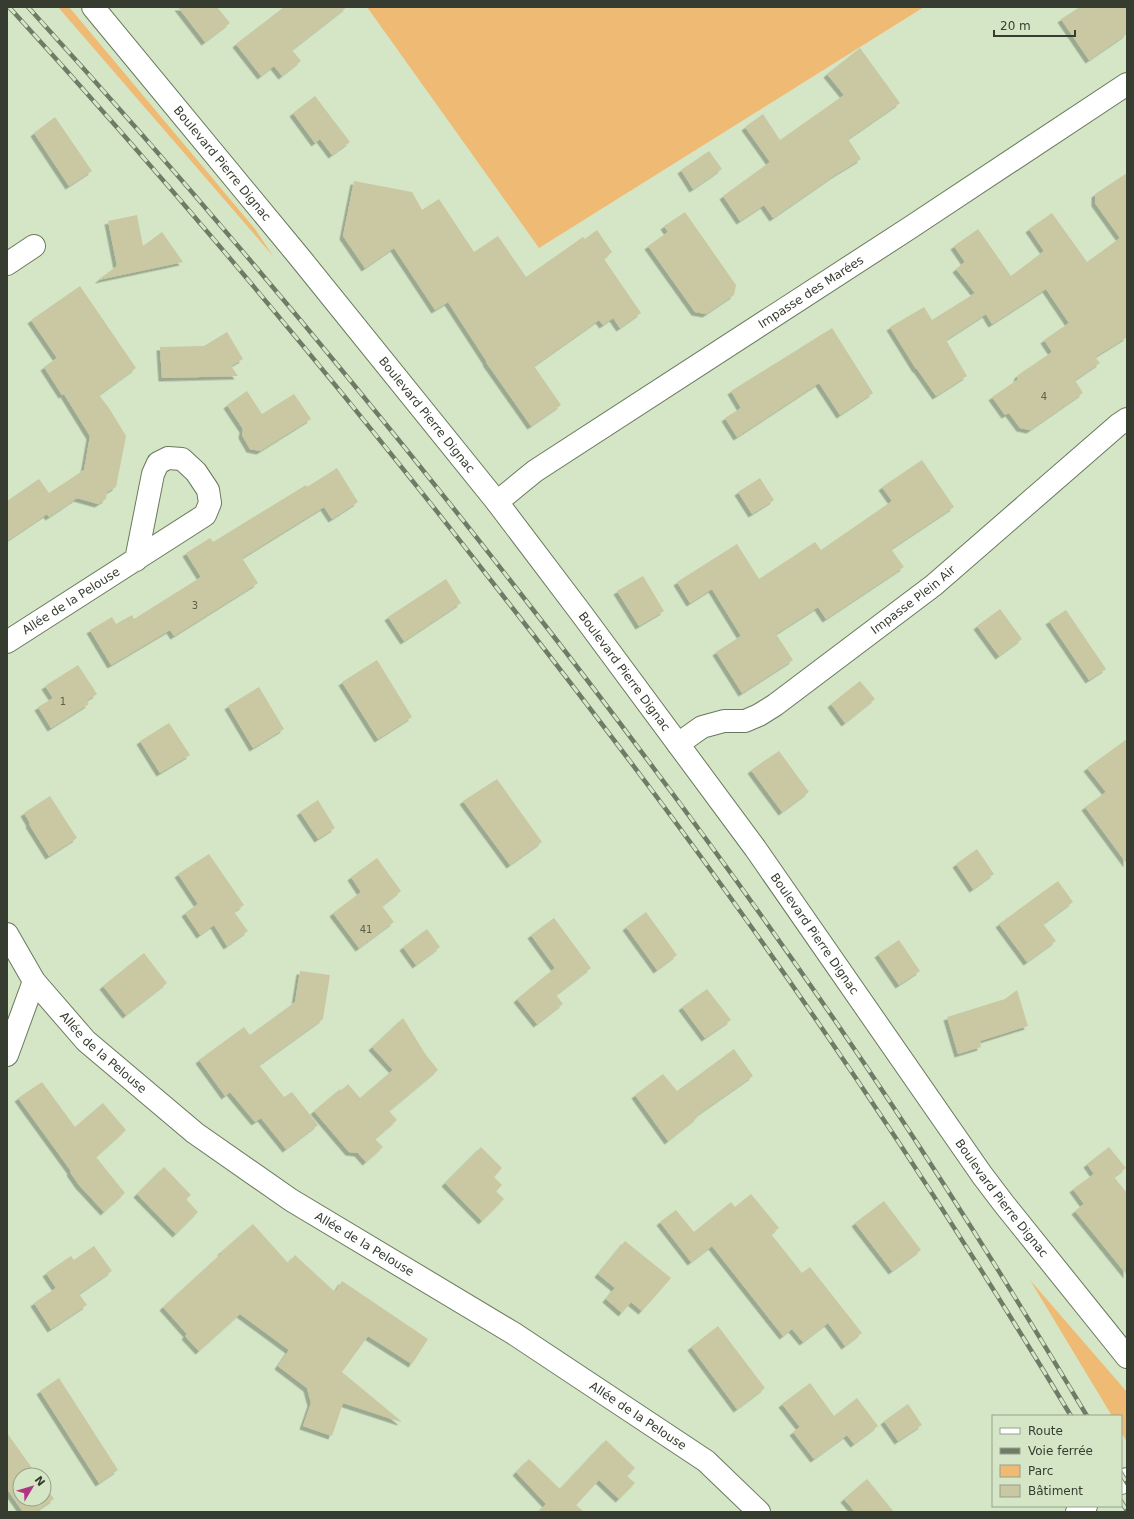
<svg xmlns="http://www.w3.org/2000/svg" width="1134" height="1519" viewBox="0 0 1134 1519" font-family="'DejaVu Sans',sans-serif">
	<style>
		.green { fill: #efba74 }
		.building { fill: #cac7a3; filter: url(#shadow) }
		.lines { fill: none; stroke-linecap: round; stroke-linejoin: round }
		.minor-casing { stroke: #69795c; stroke-width: 24 }
		.minor { stroke: #fff; stroke-width: 22 }
		.rail-casing { stroke: #707b67; stroke-width: 4.5 }
		.rail { stroke: #d4e6c6; stroke-width: 3; stroke-dasharray: 9; stroke-linecap: butt }
		.labels { text-anchor: middle; stroke-width: 3; stroke-linejoin: round; paint-order: stroke }
		.number-label { font-size: 10px; fill: #5b604d }
		.street-label { font-size: 12px; fill: #363d30; stroke: #d4e6c6 }
	</style>
	<defs>
		<filter id="shadow"><feDropShadow dx="-3.5" dy="3.5" stdDeviation="0" flood-color="#0004"/></filter>
	</defs>
	<rect width="100%" height="100%" fill="#d4e6c6"/>
	<!-- green -->
	<path class="green" d="M 58,7 L 69,7 L 255,229 L 273,256 Z
		M 367,7 L 924,7 L 539,248 Z
		M 1030,1280 L 1127,1392 L 1127,1442 L 1121,1432 L 1121,1416 L 1112,1416 Z"/>
	<!-- building -->
	<path class="building" d="M 178,7 L 217,7 L 230,23 L 205,42 Z
		M 284,7 L 347,7 L 292,50 L 301,61 L 282,76 L 274,66 L 261,76 L 236,44 Z
		M 1080,7 L 1127,7 L 1127,34 L 1089,60 L 1061,19 Z
		M 860,48 L 900,103 L 848,139 L 861,159 L 835,175 L 773,218 L 764,205 L 740,221 L 723,196 L 770,162 L 745,127 L 763,114 L 780,140 L 844,95 L 827,74 Z
		M 315,96 L 350,142 L 332,155 L 320,139 L 315,143 L 293,113 Z
		M 55,117 L 92,171 L 69,186 L 34,133 Z
		M 709,151 L 722,169 L 693,189 L 681,170 Z
		M 1127,173 L 1127,337 L 1095,357 L 1100,363 L 1075,380 L 1083,393 L 1030,430 L 1020,428 L 1009,413 L 1005,415 L 992,397 L 1017,380 L 1018,375 L 1052,352 L 1044,340 L 1069,323 L 1046,289 L 992,324 L 986,314 L 946,340 L 967,376 L 936,396 L 917,369 L 916,369 L 890,327 L 924,307 L 932,320 L 975,293 L 956,269 L 965,262 L 954,246 L 978,229 L 1011,276 L 1044,251 L 1029,229 L 1052,213 L 1087,262 L 1120,238 L 1095,203 L 1095,194 Z
		M 354,181 L 412,192 L 422,210 L 439,199 L 474,252 L 498,236 L 526,277 L 583,237 L 585,239 L 597,230 L 612,252 L 604,259 L 641,313 L 620,328 L 613,318 L 603,325 L 599,320 L 534,366 L 561,405 L 531,426 L 486,362 L 487,362 L 448,302 L 435,310 L 394,248 L 365,268 L 343,236 Z
		M 685,212 L 736,285 L 734,295 L 706,314 L 695,312 L 648,246 L 668,232 L 664,226 Z
		M 137,215 L 143,246 L 162,232 L 183,262 L 98,280 L 117,266 L 108,221 Z
		M 80,286 L 136,368 L 99,395 L 109,408 L 126,436 L 116,487 L 107,492 L 106,499 L 98,504 L 77,498 L 49,517 L 47,514 L 7,541 L 7,501 L 39,479 L 49,493 L 84,470 L 90,436 L 64,394 L 62,395 L 44,367 L 57,358 L 31,320 Z
		M 832,328 L 873,393 L 840,415 L 819,383 L 737,437 L 725,418 L 741,408 L 731,391 Z
		M 227,332 L 243,359 L 231,366 L 238,376 L 162,378 L 160,347 L 204,346 Z
		M 247,391 L 262,414 L 294,394 L 311,419 L 260,451 L 250,449 L 242,435 L 243,429 L 227,405 Z
		M 922,460 L 954,507 L 891,549 L 904,567 L 826,619 L 818,607 L 776,634 L 793,660 L 742,693 L 716,652 L 741,636 L 712,589 L 690,603 L 677,582 L 737,544 L 759,579 L 815,542 L 821,550 L 892,501 L 882,487 Z
		M 337,468 L 358,502 L 332,519 L 324,507 L 242,558 L 258,583 L 174,636 L 170,630 L 111,665 L 90,630 L 112,617 L 116,624 L 132,615 L 134,619 L 201,577 L 186,553 L 210,538 L 213,542 L 306,485 L 307,487 Z
		M 760,478 L 774,500 L 752,514 L 738,492 Z
		M 643,576 L 664,611 L 639,626 L 617,591 Z
		M 446,579 L 461,603 L 404,641 L 388,617 Z
		M 1000,609 L 1022,639 L 999,656 L 977,626 Z
		M 1066,610 L 1106,669 L 1089,680 L 1049,621 Z
		M 377,660 L 412,717 L 378,739 L 342,682 Z
		M 78,665 L 97,694 L 86,701 L 89,704 L 51,728 L 38,707 L 53,698 L 45,686 Z
		M 860,681 L 875,699 L 845,723 L 831,704 Z
		M 259,687 L 284,729 L 253,748 L 228,706 Z
		M 169,723 L 190,755 L 160,773 L 140,741 Z
		M 1127,739 L 1127,864 L 1085,807 L 1106,792 L 1087,768 Z
		M 779,751 L 809,792 L 782,812 L 751,770 Z
		M 497,779 L 542,842 L 510,865 L 463,801 Z
		M 50,796 L 77,838 L 49,856 L 29,824 L 30,823 L 24,813 Z
		M 318,800 L 335,828 L 318,839 L 300,812 Z
		M 977,849 L 994,874 L 973,889 L 956,864 Z
		M 209,854 L 244,905 L 234,912 L 248,931 L 227,946 L 214,925 L 200,935 L 185,913 L 198,904 L 178,874 Z
		M 377,858 L 401,891 L 382,906 L 394,922 L 359,948 L 333,913 L 361,892 L 351,877 Z
		M 1058,881 L 1073,902 L 1043,924 L 1056,941 L 1027,962 L 999,924 Z
		M 646,912 L 677,955 L 657,970 L 626,927 Z
		M 554,918 L 591,968 L 556,995 L 563,1004 L 537,1024 L 517,999 L 555,968 L 531,935 Z
		M 427,929 L 440,947 L 416,965 L 403,947 Z
		M 899,940 L 920,971 L 899,985 L 878,954 Z
		M 144,953 L 167,983 L 126,1015 L 103,986 Z
		M 300,971 L 330,975 L 323,1019 L 259,1065 L 284,1097 L 292,1092 L 318,1125 L 286,1149 L 261,1118 L 255,1122 L 230,1092 L 225,1096 L 199,1060 L 244,1027 L 250,1035 L 295,1002 Z
		M 707,989 L 731,1020 L 705,1038 L 682,1007 Z
		M 1017,990 L 1028,1026 L 980,1041 L 981,1047 L 958,1054 L 947,1017 L 1005,999 Z
		M 403,1018 L 426,1055 L 438,1070 L 389,1111 L 397,1120 L 375,1139 L 383,1147 L 366,1162 L 358,1153 L 349,1152 L 314,1111 L 340,1089 L 341,1091 L 348,1084 L 360,1098 L 393,1070 L 372,1047 Z
		M 734,1049 L 753,1076 L 696,1116 L 698,1117 L 668,1141 L 635,1095 L 663,1074 L 677,1091 Z
		M 42,1082 L 75,1127 L 103,1103 L 126,1130 L 96,1157 L 125,1193 L 104,1212 L 79,1185 L 70,1172 L 71,1171 L 18,1098 Z
		M 481,1147 L 502,1168 L 494,1177 L 502,1185 L 496,1191 L 504,1199 L 482,1221 L 445,1183 Z
		M 1109,1147 L 1126,1168 L 1114,1177 L 1127,1193 L 1127,1275 L 1075,1211 L 1084,1204 L 1073,1189 L 1094,1174 L 1087,1164 Z
		M 164,1167 L 191,1195 L 186,1199 L 198,1212 L 176,1234 L 137,1194 Z
		M 751,1194 L 779,1228 L 771,1234 L 802,1273 L 810,1267 L 862,1333 L 845,1346 L 828,1323 L 803,1342 L 792,1329 L 783,1336 L 712,1246 L 691,1262 L 660,1222 L 676,1210 L 694,1232 L 731,1202 L 735,1207 Z
		M 884,1201 L 921,1250 L 892,1271 L 855,1223 Z
		M 253,1224 L 288,1263 L 295,1255 L 335,1292 L 342,1281 L 428,1339 L 412,1364 L 368,1336 L 342,1372 L 401,1421 L 401,1422 L 343,1403 L 332,1436 L 303,1426 L 311,1403 L 307,1388 L 278,1366 L 289,1350 L 240,1314 L 199,1351 L 185,1336 L 187,1334 L 163,1307 L 222,1253 L 221,1252 Z
		M 625,1241 L 671,1278 L 642,1311 L 631,1302 L 622,1313 L 606,1299 L 615,1288 L 598,1274 Z
		M 94,1246 L 112,1271 L 79,1294 L 87,1305 L 51,1329 L 34,1303 L 56,1288 L 46,1273 L 71,1256 L 74,1260 Z
		M 718,1326 L 765,1388 L 737,1409 L 691,1347 Z
		M 59,1378 L 118,1470 L 99,1483 L 40,1391 Z
		M 810,1383 L 834,1416 L 857,1398 L 878,1426 L 854,1444 L 847,1435 L 814,1459 L 793,1432 L 800,1427 L 782,1404 Z
		M 908,1404 L 922,1425 L 898,1441 L 884,1421 Z
		M 7,1433 L 37,1475 L 20,1475 L 20,1499 L 44,1499 L 44,1485 L 54,1499 L 35,1512 L 23,1512 L 7,1489 Z
		M 606,1440 L 635,1468 L 627,1476 L 635,1483 L 619,1499 L 599,1480 L 576,1505 L 584,1512 L 538,1512 L 546,1504 L 516,1472 L 529,1459 L 560,1489 Z
		M 867,1479 L 894,1512 L 855,1512 L 844,1499 Z"/>
	<g class="lines">
		<defs>
			<g id="minor">
				<path id="s1" d="M 93,7 L 301,259 L 497,502 L 581,613 L 755,848 L 982,1175 L 1004,1204 L 1127,1357"/>
				<path d="M 7,264 L 34,246"/>
				<path id="s2" d="M 497,502 L 535,471 L 908,229 L 1127,84"/>
				<path id="s3" d="M 7,642 L 205,515 L 210,503 L 208,490 L 196,472 L 182,459 L 168,458 L 158,463 L 153,474 L 136,560"/>
				<path id="s4" d="M 678,744 L 702,727 L 724,721 L 745,721 L 759,715 L 775,705 L 934,585 L 1118,425 L 1127,419"/>
				<path id="s5" d="M 7,934 L 34,981 L 86,1041 L 195,1133 L 291,1200 L 513,1333 L 706,1461 L 759,1512"/>
				<path d="M 7,1055 L 34,981"/>
				<path d="M 1121,1483 L 1127,1479"/>
				<path d="M 1077,1512 L 1086,1506"/>
			</g>
		</defs>
		<!-- minor casing -->
		<use href="#minor" class="minor-casing"/>
		<!-- minor -->
		<use href="#minor" class="minor"/>
		<defs>
			<path id="rail" d="M 9,7 C 181,195 344,391 500,592 C 582,697 663,803 740,911 C 857,1075 967,1243 1071,1416
				M 28,7 C 201,197 366,395 524,598 C 653,764 778,933 894,1108 C 961,1209 1025,1312 1087,1416
				M 1121,1473 L 1127,1483
				M 1121,1501 L 1127,1511"/>
		</defs>
		<!-- rail casing -->
		<use href="#rail" class="rail-casing"/>
		<!-- rail -->
		<use href="#rail" class="rail"/>
	</g>
	<g class="labels">
		<!-- number labels -->
		<g class="number-label">
			<text x="1044" y="400">4</text>
			<text x="195" y="609">3</text>
			<text x="63" y="705">1</text>
			<text x="366" y="933">41</text>
		</g>
		<!-- street labels -->
		<g class="street-label">
			<text dy="4" stroke="none"><textPath href="#s1" startOffset="203">Boulevard Pierre Dignac</textPath></text>
			<text dy="4" stroke="none"><textPath href="#s2" startOffset="378">Impasse des Marées</textPath></text>
			<text dy="4" stroke="none"><textPath href="#s1" startOffset="527">Boulevard Pierre Dignac</textPath></text>
			<text dy="4" stroke="none"><textPath href="#s4" startOffset="281">Impasse Plein Air</textPath></text>
			<text dy="4" stroke="none"><textPath href="#s3" startOffset="76">Allée de la Pelouse</textPath></text>
			<text dy="4" stroke="none"><textPath href="#s1" startOffset="851">Boulevard Pierre Dignac</textPath></text>
			<text dy="4" stroke="none"><textPath href="#s1" startOffset="1175">Boulevard Pierre Dignac</textPath></text>
			<text dy="4" stroke="none"><textPath href="#s5" startOffset="154">Allée de la Pelouse</textPath></text>
			<text dy="4" stroke="none"><textPath href="#s1" startOffset="1499">Boulevard Pierre Dignac</textPath></text>
			<text dy="4" stroke="none"><textPath href="#s5" startOffset="479">Allée de la Pelouse</textPath></text>
			<text dy="4" stroke="none"><textPath href="#s5" startOffset="802">Allée de la Pelouse</textPath></text>
		</g>
	</g>
	<!-- border -->
	<rect width="1134" height="1519" fill="none" stroke="#363d30" stroke-width="16"/>
	<!-- legend -->
	<rect x="992" y="1415" width="130" height="92" fill="#d4e6c6" stroke="#95a28a"/>
	<rect x="1000" y="1428" width="20" height="6" fill="#ffffff" stroke="#95a28a"/>
	<text x="1028" y="1435" font-size="12" fill="#363d30">Route</text>
	<rect x="1000" y="1448" width="20" height="6" fill="#707b67" stroke="#95a28a"/>
	<text x="1028" y="1455" font-size="12" fill="#363d30">Voie ferrée</text>
	<rect x="1000" y="1465" width="20" height="12" fill="#efba74" stroke="#95a28a"/>
	<text x="1028" y="1475" font-size="12" fill="#363d30">Parc</text>
	<rect x="1000" y="1485" width="20" height="12" fill="#cac7a3" stroke="#95a28a"/>
	<text x="1028" y="1495" font-size="12" fill="#363d30">Bâtiment</text>
	<!-- north arrow -->
	<g transform="translate(32 1487) rotate(52)"><circle r="19" fill="#d4e6c6" stroke="#95a28a"/>
	<path d="M0-3L7 15L0 10L-7 15Z" fill="#b13586"/>
	<text y="-6" font-size="11" font-weight="bold" text-anchor="middle" fill="#363d30">N</text>
	</g>
	<!-- scale -->
	<path d="M994 30v6h81v-6" fill="none" stroke="#363d30" stroke-width="2"/>
	<text x="1000" y="30" font-size="12" fill="#363d30" stroke="#d4e6c6" stroke-width="3" paint-order="stroke">20 m</text>
</svg>
